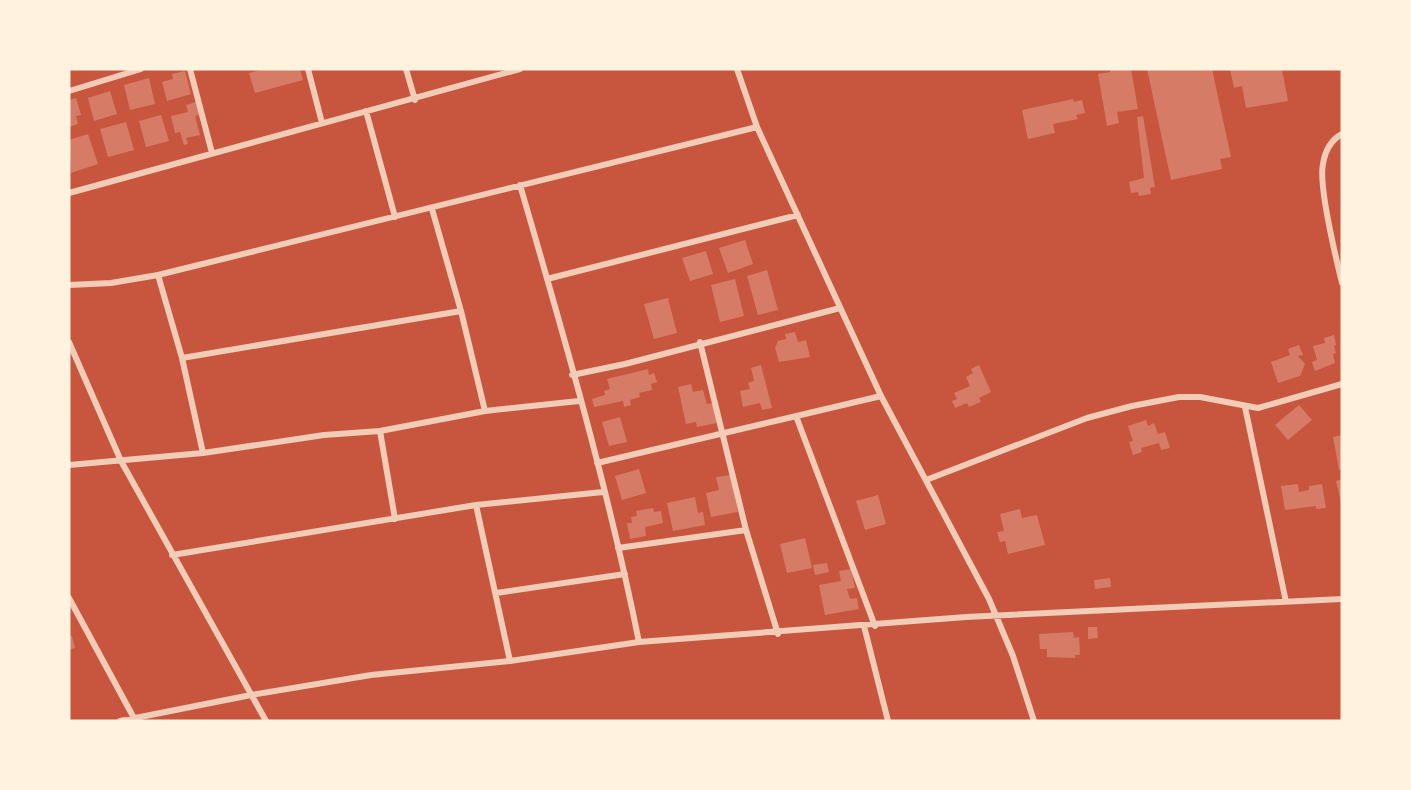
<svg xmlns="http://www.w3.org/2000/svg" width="1411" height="790" viewBox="0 0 1411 790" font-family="Lato,sans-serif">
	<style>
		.building { fill: #d67c66 }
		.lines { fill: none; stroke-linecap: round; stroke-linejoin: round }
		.minor { stroke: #f1ccb7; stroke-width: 6 }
	</style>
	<rect width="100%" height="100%" fill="#c8553d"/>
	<!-- building -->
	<path class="building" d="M 264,69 L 300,69 L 303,80 L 255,93 L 249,73 Z
		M 1110,69 L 1131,69 L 1138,109 L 1117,112 L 1119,123 L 1107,126 L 1098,74 L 1110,72 Z
		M 1147,69 L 1212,69 L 1231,157 L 1220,159 L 1222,169 L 1171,180 Z
		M 1230,69 L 1282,69 L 1288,101 L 1246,108 L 1242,86 L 1234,88 Z
		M 185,71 L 191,94 L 167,101 L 162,82 L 173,79 L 172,74 Z
		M 149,78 L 155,104 L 130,110 L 124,85 Z
		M 110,91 L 117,114 L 94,121 L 88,98 Z
		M 76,98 L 81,115 L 76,116 L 78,124 L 69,127 L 69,100 Z
		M 1073,99 L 1074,102 L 1082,100 L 1085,113 L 1076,115 L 1078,119 L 1053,124 L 1055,133 L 1028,139 L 1022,110 Z
		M 196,102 L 199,115 L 195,116 L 200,135 L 186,138 L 188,144 L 184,145 L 180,132 L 175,133 L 171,116 L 188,112 L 186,105 Z
		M 161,115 L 169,141 L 146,147 L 139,121 Z
		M 1143,116 L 1155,187 L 1150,188 L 1151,194 L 1139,196 L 1138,192 L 1131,193 L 1129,182 L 1144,178 L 1137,117 Z
		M 126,122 L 134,150 L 108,157 L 100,129 Z
		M 88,134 L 98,164 L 71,173 L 69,140 Z
		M 745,240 L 753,264 L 728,273 L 719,248 Z
		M 706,251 L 713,274 L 690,281 L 682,258 Z
		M 767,270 L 778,310 L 758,315 L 747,276 Z
		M 735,279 L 744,316 L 720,322 L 711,285 Z
		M 668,298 L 677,333 L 654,339 L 644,304 Z
		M 795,332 L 798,342 L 806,340 L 810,357 L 779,362 L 775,348 L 778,341 L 786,339 L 785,334 Z
		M 1334,335 L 1336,345 L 1334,346 L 1336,353 L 1333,354 L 1335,363 L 1315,371 L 1312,362 L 1317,360 L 1313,346 L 1325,343 L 1324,338 Z
		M 1299,345 L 1303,355 L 1298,356 L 1305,364 L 1300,376 L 1278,383 L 1271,362 L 1290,355 L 1288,349 Z
		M 761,365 L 772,408 L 762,410 L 760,403 L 743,407 L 740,391 L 750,389 L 748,383 L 754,381 L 751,368 Z
		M 979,365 L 991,392 L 979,398 L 981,402 L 969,407 L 967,403 L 955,408 L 952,401 L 957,399 L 954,393 L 970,386 L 966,377 L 973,373 L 971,369 Z
		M 648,369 L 649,375 L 654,373 L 657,382 L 651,384 L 652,390 L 639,393 L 640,397 L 630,400 L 631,405 L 624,407 L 623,401 L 594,407 L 592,399 L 605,395 L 604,391 L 610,389 L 607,379 Z
		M 691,384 L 693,392 L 703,390 L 707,404 L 713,403 L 717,423 L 697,427 L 696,422 L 686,424 L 678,387 Z
		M 1299,405 L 1312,420 L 1288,440 L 1275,425 Z
		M 620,417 L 627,442 L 609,446 L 602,422 Z
		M 1146,420 L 1148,426 L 1154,423 L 1158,434 L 1165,432 L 1170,448 L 1161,450 L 1159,443 L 1141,448 L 1142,452 L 1133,455 L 1129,442 L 1133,441 L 1128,426 Z
		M 1342,435 L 1342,469 L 1339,470 L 1333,437 Z
		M 639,469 L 646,493 L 622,500 L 615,476 Z
		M 731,475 L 738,512 L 711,517 L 706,493 L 719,490 L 716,477 Z
		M 1342,479 L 1342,501 L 1341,502 L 1336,481 Z
		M 1298,484 L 1299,492 L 1309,490 L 1309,486 L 1322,484 L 1326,508 L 1316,509 L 1316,506 L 1285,510 L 1281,486 Z
		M 878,495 L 886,524 L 865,530 L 856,501 Z
		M 695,497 L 698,513 L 703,512 L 705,525 L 673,531 L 667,503 Z
		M 653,508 L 654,512 L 661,511 L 663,523 L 645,527 L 646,536 L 630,539 L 627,523 L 632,523 L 631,517 L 637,516 L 636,511 Z
		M 1020,509 L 1022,518 L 1037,515 L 1045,545 L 1008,554 L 1005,541 L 1000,542 L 997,532 L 1004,531 L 1000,514 Z
		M 805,538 L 812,568 L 787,573 L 780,544 Z
		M 827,563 L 829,572 L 815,575 L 813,565 Z
		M 851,569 L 855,588 L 847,589 L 850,599 L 857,598 L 859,609 L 825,615 L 819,585 L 841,581 L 839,571 Z
		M 1110,578 L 1111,587 L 1095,589 L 1094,580 Z
		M 1088,627 L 1097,627 L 1098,638 L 1088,639 Z
		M 1073,632 L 1074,638 L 1079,637 L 1080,655 L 1075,655 L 1075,658 L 1047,657 L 1047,649 L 1040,649 L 1039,634 Z
		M 72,636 L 75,648 L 69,650 L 69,637 Z"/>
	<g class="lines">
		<!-- minor -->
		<path class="minor" d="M 190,69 L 212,153
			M 308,69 L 322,123
			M 406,69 L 415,100
			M 737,69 L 757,127 L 881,396 L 989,599 L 1013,656 L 1034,721
			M 69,91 L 141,69
			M 366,111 L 395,217
			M 1342,134 C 1331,140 1325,151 1323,164 C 1318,186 1336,258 1342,283
			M 520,185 C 564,336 608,488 639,642
			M 69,193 L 520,69
			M 432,209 L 461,311 L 485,411
			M 158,275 L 182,358 L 203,453
			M 547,279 L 798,215
			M 69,285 L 111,283 L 158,275 L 757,127
			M 69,342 L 121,461 L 266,721
			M 700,342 L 746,530 L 778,634
			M 182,358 L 461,311
			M 572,375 L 625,364 L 840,308
			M 1245,407 L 1286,602
			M 796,416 L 875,626
			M 380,431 L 395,519
			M 597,463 L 881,396
			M 69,465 L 203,453 L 324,435 L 380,431 L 485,411 L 579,401
			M 926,480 L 1087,418 L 1132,406 L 1179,397 L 1200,397 L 1258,408 L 1342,384
			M 476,505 L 510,661
			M 618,548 L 746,530
			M 172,555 L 476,505 L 603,492
			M 496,593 L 625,574
			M 69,598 L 135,720
			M 864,626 L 888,721
			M 120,721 L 251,695 L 371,675 L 510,661 L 639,642 L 966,617 L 1342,599"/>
	</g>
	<!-- border -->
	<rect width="1411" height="790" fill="none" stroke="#fff3e0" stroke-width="141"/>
</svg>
